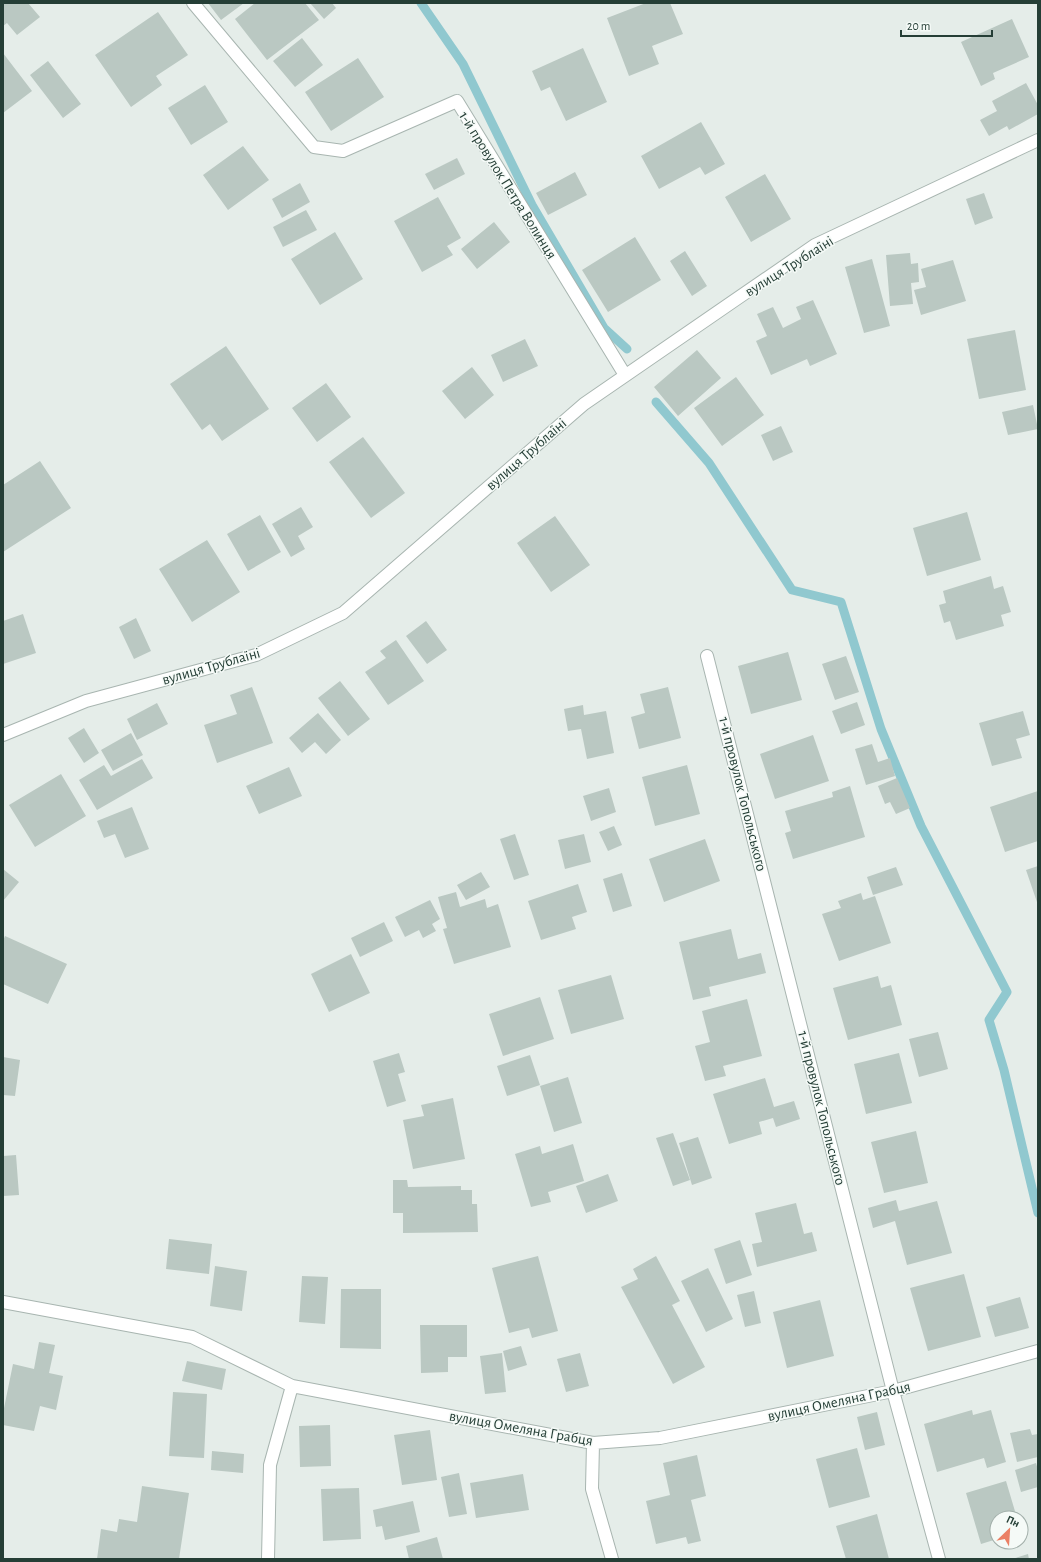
<svg xmlns="http://www.w3.org/2000/svg" width="1041" height="1562" viewBox="0 0 1041 1562" font-family="'Alegreya Sans',sans-serif">
	<style>
		.lines { fill: none; stroke-linecap: round; stroke-linejoin: round }
		.stream { stroke: #90c8cf; stroke-width: 9 }
		.building { fill: #bac8c2 }
		.street-casing { stroke: #a8b5b0; stroke-width: 14 }
		.street { stroke: #fff; stroke-width: 12 }
		.labels { text-anchor: middle; stroke-width: 3; stroke-linejoin: round; paint-order: stroke }
		.street-label { font-size: 15px; fill: #253e36; stroke: #f5faf7 }
	</style>
	<rect width="100%" height="100%" fill="#e5ede9"/>
	<g class="lines">
		<!-- stream -->
		<path class="stream" d="M 421,3 L 463,64 L 532,205 L 604,328 L 627,349
			M 656,402 L 709,463 L 792,590 L 841,602 L 881,729 L 921,826 L 1007,992 L 989,1020 L 1004,1070 L 1038,1213"/>
	</g>
	<!-- building -->
	<path class="building" d="M 3,3 L 28,3 L 40,17 L 17,35 L 7,23 L 3,26 Z
		M 208,3 L 244,3 L 221,20 Z
		M 255,3 L 305,3 L 319,20 L 267,60 L 235,19 Z
		M 310,3 L 332,3 L 336,8 L 324,19 Z
		M 646,3 L 670,3 L 683,34 L 652,46 L 659,64 L 629,76 L 607,18 Z
		M 158,12 L 188,55 L 156,76 L 162,85 L 131,107 L 95,55 Z
		M 1012,19 L 1029,57 L 993,73 L 995,79 L 981,86 L 961,42 Z
		M 302,38 L 323,65 L 295,87 L 273,61 Z
		M 583,48 L 607,102 L 566,121 L 550,87 L 541,91 L 532,71 Z
		M 3,53 L 32,91 L 3,113 Z
		M 358,58 L 384,97 L 331,131 L 305,92 Z
		M 48,61 L 81,104 L 63,118 L 30,75 Z
		M 1026,83 L 1038,105 L 1038,114 L 1009,130 L 1007,126 L 989,136 L 980,120 L 997,111 L 992,101 Z
		M 205,85 L 228,122 L 191,145 L 168,108 Z
		M 701,122 L 725,164 L 705,175 L 700,167 L 659,189 L 641,156 Z
		M 243,146 L 269,180 L 228,210 L 203,175 Z
		M 457,158 L 465,174 L 434,190 L 425,174 Z
		M 575,172 L 587,195 L 548,215 L 536,193 Z
		M 765,174 L 791,219 L 751,242 L 725,197 Z
		M 300,183 L 310,202 L 282,218 L 272,199 Z
		M 984,193 L 993,218 L 975,225 L 966,199 Z
		M 438,197 L 461,238 L 447,246 L 453,255 L 422,272 L 394,221 Z
		M 306,210 L 317,230 L 283,247 L 273,227 Z
		M 494,222 L 510,242 L 477,269 L 461,249 Z
		M 335,232 L 363,279 L 320,305 L 291,259 Z
		M 635,237 L 661,280 L 608,312 L 582,270 Z
		M 685,251 L 707,286 L 692,296 L 670,261 Z
		M 910,253 L 911,264 L 918,263 L 919,282 L 911,283 L 913,304 L 890,306 L 886,255 Z
		M 872,259 L 890,326 L 864,333 L 845,267 Z
		M 953,260 L 966,301 L 921,315 L 914,290 L 926,287 L 921,269 Z
		M 813,300 L 837,354 L 810,366 L 807,359 L 771,375 L 756,341 L 767,336 L 757,314 L 773,307 L 783,328 L 801,319 L 796,307 Z
		M 1015,330 L 1026,390 L 979,399 L 967,339 Z
		M 525,339 L 538,366 L 503,382 L 491,355 Z
		M 226,346 L 269,409 L 222,441 L 210,424 L 202,430 L 170,384 Z
		M 697,350 L 721,378 L 678,416 L 654,387 Z
		M 472,367 L 494,395 L 465,419 L 442,391 Z
		M 736,377 L 764,415 L 722,446 L 694,408 Z
		M 326,383 L 351,417 L 317,442 L 292,408 Z
		M 1033,405 L 1038,429 L 1008,435 L 1002,412 Z
		M 781,426 L 793,452 L 773,461 L 761,435 Z
		M 363,437 L 405,493 L 371,518 L 329,462 Z
		M 40,461 L 71,508 L 3,552 L 3,485 Z
		M 301,507 L 313,527 L 298,536 L 305,549 L 291,557 L 272,524 Z
		M 967,512 L 981,560 L 927,576 L 913,528 Z
		M 260,515 L 281,552 L 248,571 L 227,534 Z
		M 555,516 L 590,565 L 551,592 L 517,543 Z
		M 207,540 L 240,592 L 192,622 L 159,569 Z
		M 991,576 L 994,589 L 1003,586 L 1011,612 L 1001,615 L 1004,626 L 956,640 L 950,621 L 944,623 L 939,605 L 946,603 L 943,591 Z
		M 23,614 L 36,653 L 3,664 L 3,621 Z
		M 136,618 L 151,651 L 134,659 L 119,627 Z
		M 426,621 L 447,650 L 427,664 L 406,636 Z
		M 396,640 L 424,681 L 388,705 L 365,672 L 386,658 L 380,651 Z
		M 788,652 L 802,700 L 751,714 L 738,666 Z
		M 846,656 L 859,692 L 835,700 L 822,664 Z
		M 340,681 L 370,719 L 348,736 L 318,698 Z
		M 252,687 L 273,743 L 217,763 L 204,725 L 237,714 L 230,695 Z
		M 668,687 L 681,738 L 639,749 L 631,717 L 645,713 L 640,694 Z
		M 857,702 L 865,725 L 841,734 L 832,711 Z
		M 157,703 L 168,724 L 137,740 L 127,719 Z
		M 583,705 L 584,715 L 606,711 L 614,753 L 587,759 L 581,729 L 568,731 L 564,709 Z
		M 1023,711 L 1030,735 L 1016,739 L 1022,758 L 992,766 L 979,723 Z
		M 318,713 L 341,740 L 326,754 L 315,742 L 302,753 L 289,738 Z
		M 84,728 L 99,753 L 84,763 L 68,738 Z
		M 131,733 L 143,755 L 113,771 L 101,750 Z
		M 813,735 L 829,781 L 775,799 L 760,754 Z
		M 872,744 L 878,762 L 890,758 L 895,776 L 866,785 L 855,749 Z
		M 142,759 L 153,778 L 97,810 L 79,780 L 104,765 L 111,776 Z
		M 687,765 L 700,814 L 655,826 L 642,777 Z
		M 289,767 L 302,796 L 259,814 L 246,786 Z
		M 61,774 L 86,816 L 35,847 L 9,805 Z
		M 897,778 L 910,808 L 896,814 L 890,802 L 885,804 L 878,786 Z
		M 850,786 L 865,837 L 793,859 L 785,833 L 791,831 L 785,811 L 833,797 L 832,792 Z
		M 609,788 L 616,812 L 591,821 L 583,796 Z
		M 1038,791 L 1038,841 L 1005,852 L 990,807 Z
		M 132,807 L 149,849 L 125,858 L 115,834 L 104,838 L 97,821 Z
		M 614,826 L 622,845 L 608,851 L 599,832 Z
		M 515,834 L 529,875 L 514,880 L 500,839 Z
		M 584,834 L 591,862 L 565,869 L 558,840 Z
		M 705,839 L 720,881 L 664,902 L 649,859 Z
		M 1038,866 L 1038,905 L 1026,870 Z
		M 896,867 L 903,885 L 873,895 L 867,877 Z
		M 3,869 L 19,882 L 3,901 Z
		M 481,872 L 490,887 L 466,900 L 457,885 Z
		M 622,873 L 632,906 L 613,912 L 603,879 Z
		M 578,884 L 587,912 L 572,917 L 576,929 L 541,940 L 528,901 Z
		M 456,892 L 460,907 L 485,899 L 487,908 L 498,904 L 511,947 L 454,964 L 443,929 L 447,928 L 438,897 Z
		M 861,893 L 863,900 L 875,896 L 891,943 L 839,961 L 822,914 L 841,908 L 838,901 Z
		M 430,900 L 440,919 L 432,924 L 436,931 L 423,938 L 419,930 L 405,937 L 395,917 Z
		M 384,922 L 393,941 L 360,957 L 351,938 Z
		M 731,929 L 738,959 L 761,953 L 766,973 L 709,987 L 711,996 L 693,1000 L 679,942 Z
		M 5,936 L 67,964 L 48,1004 L 3,984 L 3,941 Z
		M 351,954 L 370,993 L 329,1012 L 311,974 Z
		M 611,975 L 624,1019 L 571,1034 L 558,990 Z
		M 878,976 L 881,988 L 891,985 L 902,1025 L 848,1040 L 833,988 Z
		M 540,997 L 554,1039 L 503,1056 L 489,1014 Z
		M 747,999 L 762,1056 L 723,1066 L 726,1076 L 705,1081 L 695,1046 L 710,1042 L 702,1011 Z
		M 938,1032 L 948,1069 L 919,1077 L 909,1039 Z
		M 399,1053 L 405,1072 L 398,1074 L 406,1101 L 387,1107 L 373,1061 Z
		M 899,1053 L 912,1103 L 866,1114 L 854,1064 Z
		M 530,1055 L 540,1085 L 507,1096 L 497,1066 Z
		M 3,1057 L 20,1060 L 15,1096 L 3,1095 Z
		M 568,1077 L 582,1123 L 554,1132 L 540,1086 Z
		M 765,1078 L 774,1107 L 794,1101 L 800,1119 L 776,1127 L 773,1118 L 759,1122 L 762,1134 L 729,1144 L 713,1094 Z
		M 453,1098 L 465,1159 L 413,1169 L 403,1120 L 424,1116 L 421,1105 Z
		M 916,1131 L 928,1183 L 884,1193 L 871,1142 Z
		M 673,1133 L 690,1180 L 673,1186 L 656,1138 Z
		M 698,1137 L 712,1178 L 692,1185 L 679,1143 Z
		M 573,1144 L 584,1181 L 548,1192 L 551,1202 L 531,1207 L 515,1154 L 540,1146 L 542,1154 Z
		M 16,1155 L 19,1195 L 3,1196 L 3,1156 Z
		M 608,1174 L 618,1201 L 586,1213 L 576,1186 Z
		M 393,1180 L 407,1180 L 408,1187 L 461,1186 L 461,1190 L 472,1190 L 472,1204 L 477,1204 L 478,1232 L 403,1233 L 403,1213 L 393,1213 Z
		M 896,1200 L 899,1211 L 937,1201 L 952,1253 L 907,1265 L 895,1221 L 873,1228 L 868,1208 Z
		M 796,1203 L 804,1234 L 812,1232 L 817,1251 L 757,1267 L 752,1244 L 762,1242 L 755,1213 Z
		M 169,1239 L 212,1244 L 209,1274 L 166,1269 Z
		M 740,1240 L 752,1275 L 726,1284 L 714,1249 Z
		M 538,1256 L 558,1331 L 532,1338 L 529,1328 L 509,1333 L 492,1268 Z
		M 656,1256 L 680,1301 L 672,1305 L 705,1367 L 673,1384 L 621,1287 L 638,1279 L 633,1269 Z
		M 215,1266 L 247,1271 L 242,1311 L 210,1306 Z
		M 708,1268 L 733,1319 L 706,1332 L 681,1281 Z
		M 964,1274 L 981,1337 L 928,1351 L 910,1288 Z
		M 302,1276 L 328,1277 L 325,1324 L 299,1322 Z
		M 341,1289 L 381,1289 L 381,1349 L 340,1348 Z
		M 754,1291 L 761,1323 L 745,1327 L 737,1295 Z
		M 1020,1297 L 1029,1328 L 995,1337 L 986,1307 Z
		M 820,1300 L 834,1356 L 787,1368 L 773,1312 Z
		M 420,1325 L 467,1325 L 467,1357 L 448,1357 L 448,1372 L 421,1373 Z
		M 39,1342 L 55,1345 L 49,1373 L 63,1376 L 56,1410 L 40,1406 L 34,1431 L 3,1425 L 3,1413 L 13,1364 L 34,1369 Z
		M 521,1346 L 527,1365 L 508,1371 L 503,1351 Z
		M 502,1353 L 506,1392 L 485,1394 L 480,1356 Z
		M 580,1353 L 589,1386 L 566,1392 L 557,1359 Z
		M 187,1361 L 226,1369 L 222,1390 L 182,1381 Z
		M 173,1392 L 207,1394 L 204,1458 L 169,1456 Z
		M 972,1410 L 973,1415 L 991,1410 L 1006,1462 L 987,1468 L 984,1458 L 937,1472 L 924,1424 Z
		M 877,1412 L 885,1445 L 865,1450 L 857,1417 Z
		M 330,1425 L 331,1466 L 300,1467 L 299,1426 Z
		M 1030,1429 L 1032,1435 L 1038,1434 L 1038,1457 L 1017,1462 L 1010,1433 Z
		M 430,1430 L 437,1480 L 402,1485 L 394,1435 Z
		M 857,1448 L 870,1497 L 829,1508 L 816,1459 Z
		M 212,1451 L 244,1454 L 243,1473 L 211,1470 Z
		M 697,1455 L 706,1496 L 691,1500 L 701,1541 L 688,1544 L 686,1537 L 656,1544 L 646,1501 L 670,1495 L 663,1463 Z
		M 1036,1463 L 1038,1470 L 1038,1487 L 1021,1492 L 1015,1470 Z
		M 459,1473 L 467,1514 L 449,1517 L 441,1477 Z
		M 523,1474 L 529,1510 L 476,1518 L 470,1483 Z
		M 1006,1481 L 1017,1518 L 997,1518 L 997,1539 L 981,1544 L 966,1493 Z
		M 142,1486 L 189,1493 L 179,1559 L 97,1559 L 101,1529 L 117,1532 L 119,1519 L 137,1522 Z
		M 359,1488 L 361,1539 L 323,1541 L 321,1489 Z
		M 413,1501 L 420,1532 L 385,1540 L 382,1526 L 376,1527 L 373,1510 Z
		M 877,1514 L 889,1559 L 846,1559 L 836,1526 Z
		M 437,1537 L 443,1559 L 409,1559 L 406,1546 Z
		M 1028,1554 L 1029,1559 L 1012,1559 Z"/>
	<g class="lines">
		<defs>
			<path id="street" d="M 193,3 L 314,147 L 343,151 L 457,101 L 625,375
				M 707,656 L 893,1391 L 939,1559
				M 3,735 L 86,701 L 256,655 L 343,613 L 584,404 L 815,245 L 1038,140
				M 3,1302 L 192,1337 L 292,1386
				M 593,1443 L 592,1489 L 612,1559
				M 268,1559 L 270,1465 L 292,1386 L 593,1443 L 660,1438 L 893,1391 L 1038,1351"/>
		</defs>
		<!-- street casing -->
		<use href="#street" class="street-casing"/>
		<!-- street -->
		<use href="#street" class="street"/>
	</g>
	<g class="labels">
		<!-- street labels -->
		<g class="street-label">
			<text transform="translate(508 185) rotate(58)" y="5">1-й провулок Петра Волинця</text>
			<text transform="translate(789 266) rotate(-32)" y="5">вулиця Трублаїні</text>
			<text transform="translate(526 454) rotate(-41)" y="5">вулиця Трублаїні</text>
			<text transform="translate(211 666) rotate(-16)" y="5">вулиця Трублаїні</text>
			<text transform="translate(743 794) rotate(76)" y="5">1-й провулок Топольського</text>
			<text transform="translate(822 1108) rotate(76)" y="5">1-й провулок Топольського</text>
			<text transform="translate(839 1401) rotate(-12)" y="5">вулиця Омеляна Грабця</text>
			<text transform="translate(521 1428) rotate(10)" y="5">вулиця Омеляна Грабця</text>
		</g>
	</g>
	<!-- border -->
	<rect width="1041" height="1562" fill="none" stroke="#253e36" stroke-width="8"/>
	<!-- north arrow -->
	<g transform="translate(1009 1530) rotate(25)"><circle r="19" fill="#f5faf7" stroke="#a2afaa"/>
	<path d="M0-3L7 15L0 10L-7 15Z" fill="#eb8065"/>
	<text y="-6" font-size="11" font-weight="bold" text-anchor="middle" fill="#253e36">Пн</text>
	</g>
	<!-- scale -->
	<path d="M901 30v6h91v-6" fill="none" stroke="#253e36" stroke-width="2"/>
	<text x="907" y="30" font-size="12" fill="#253e36" stroke="#f5faf7" stroke-width="3" paint-order="stroke">20 m</text>
</svg>
